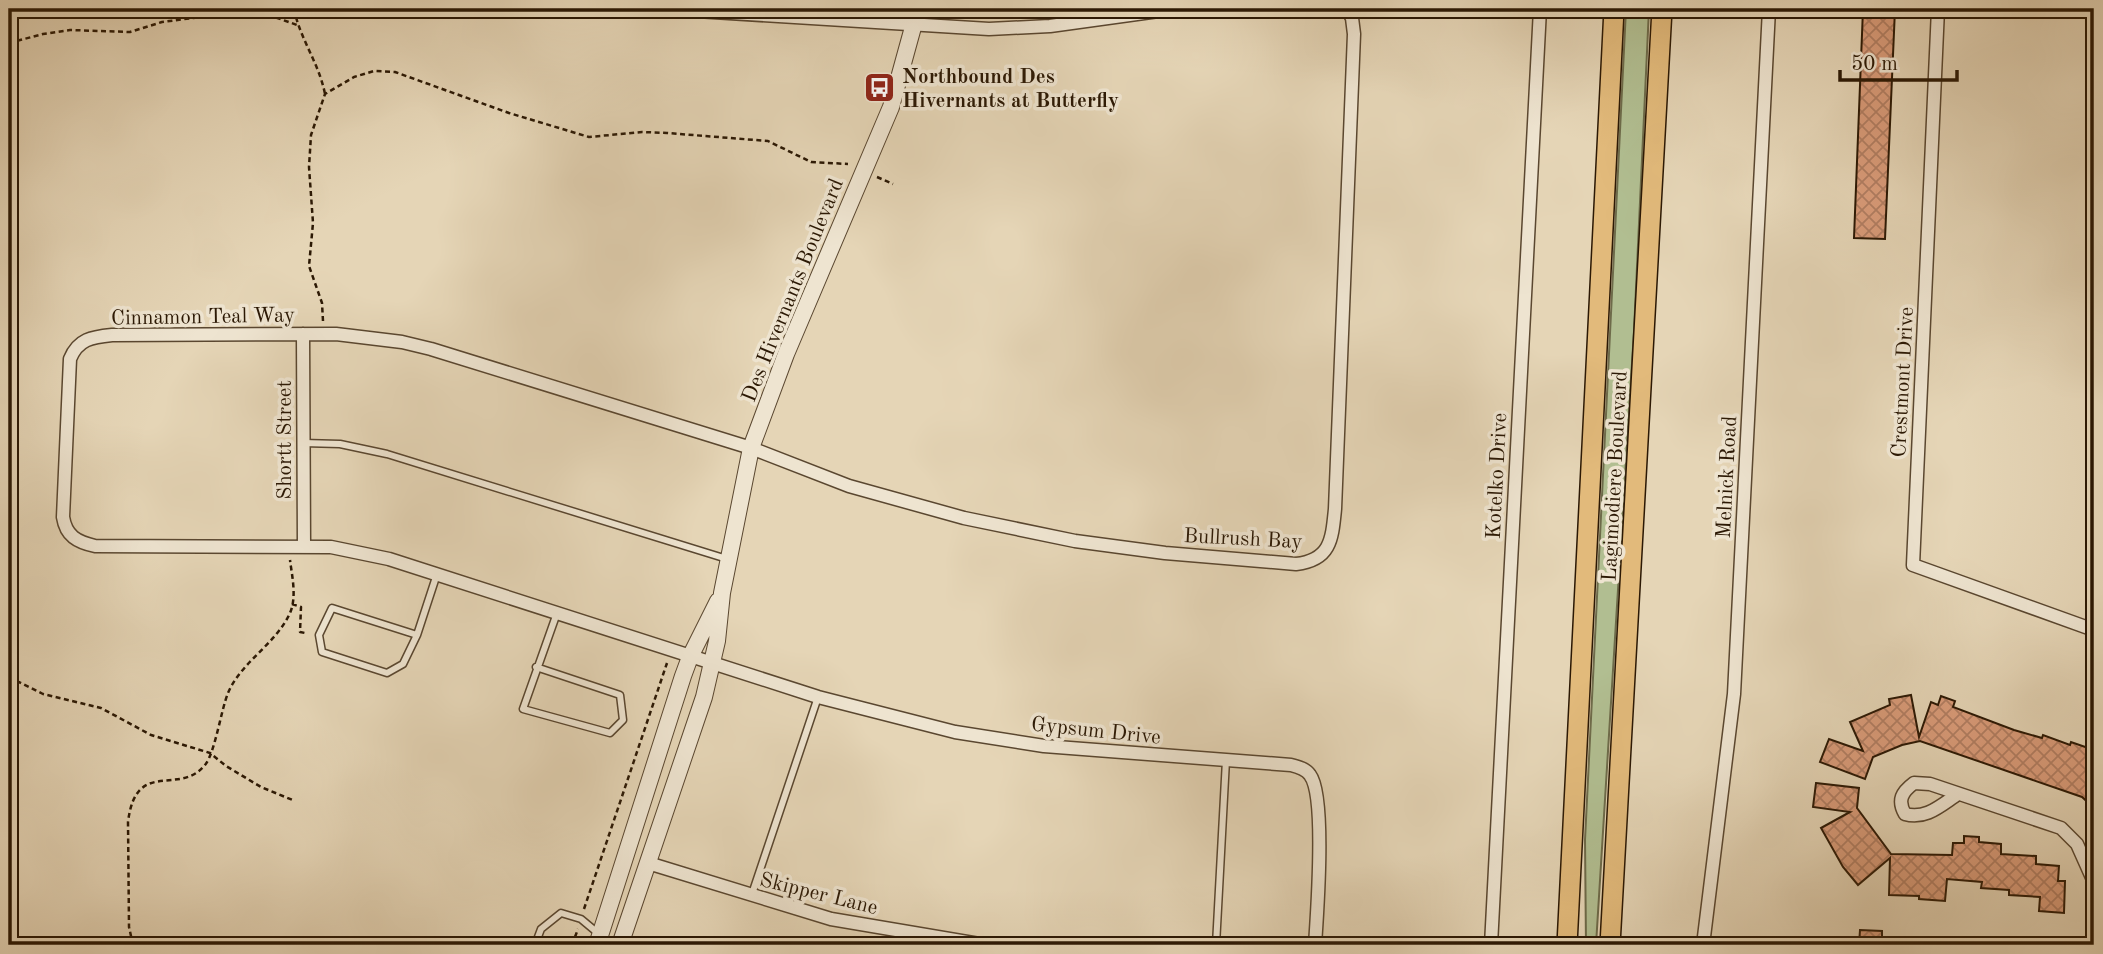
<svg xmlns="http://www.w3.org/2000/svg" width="2103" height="954" viewBox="0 0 2103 954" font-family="'Old Standard TT',serif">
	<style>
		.green { fill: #b1be91; stroke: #6e6b4a; stroke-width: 2 }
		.building { fill: url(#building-cross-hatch); stroke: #2b1804; stroke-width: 2 }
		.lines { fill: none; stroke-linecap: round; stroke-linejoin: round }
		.service-casing { stroke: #5a4730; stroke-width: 9 }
		.minor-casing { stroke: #5a4730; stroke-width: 15 }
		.tertiary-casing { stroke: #5a4730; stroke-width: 18 }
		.primary-casing { stroke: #2b1804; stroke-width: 22 }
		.path { stroke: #2b1804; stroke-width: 2.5; stroke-dasharray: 5 3.5; stroke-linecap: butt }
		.service { stroke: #eee4d0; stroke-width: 6 }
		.minor { stroke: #eee4d0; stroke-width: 12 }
		.tertiary { stroke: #eee4d0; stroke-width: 16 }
		.primary { stroke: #e2ba7b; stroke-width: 19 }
		.labels { text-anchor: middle; stroke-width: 7; stroke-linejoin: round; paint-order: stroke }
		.poi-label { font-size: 21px; font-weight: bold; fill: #2b1804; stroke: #eee4d0; text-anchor: start }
		.street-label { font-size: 21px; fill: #2b1804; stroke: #eee4d0 }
	</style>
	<defs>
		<pattern id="building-cross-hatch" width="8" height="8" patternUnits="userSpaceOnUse" patternTransform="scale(1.75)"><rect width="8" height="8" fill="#da9c7a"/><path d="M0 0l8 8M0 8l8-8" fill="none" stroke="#b17e62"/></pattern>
	</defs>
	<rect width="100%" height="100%" fill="#e5d5b6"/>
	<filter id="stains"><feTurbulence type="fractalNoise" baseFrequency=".00286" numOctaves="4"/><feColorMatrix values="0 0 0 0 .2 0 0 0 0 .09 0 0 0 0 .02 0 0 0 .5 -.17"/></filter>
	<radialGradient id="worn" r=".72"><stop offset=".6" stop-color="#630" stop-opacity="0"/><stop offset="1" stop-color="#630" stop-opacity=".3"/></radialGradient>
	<!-- green -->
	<path class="green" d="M 1626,9 L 1649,9 L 1634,331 L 1596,945 L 1586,945 L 1585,840 Z"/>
	<!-- building -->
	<path class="building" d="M 1863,9 L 1895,9 L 1885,239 L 1854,238 Z
		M 1911,695 L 1919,737 L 1931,702 L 1938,705 L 1941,696 L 1955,701 L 1953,707 L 2014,730 L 2042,738 L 2043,735 L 2070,745 L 2071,742 L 2094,750 L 2094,808 L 2082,797 L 1920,741 L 1902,745 L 1873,757 L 1865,779 L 1820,762 L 1829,739 L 1863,751 L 1850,722 L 1890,705 L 1889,699 Z
		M 1816,783 L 1859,788 L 1857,808 L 1891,854 L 1952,855 L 1953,843 L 1964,843 L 1964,836 L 1979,837 L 1979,842 L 2001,844 L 2001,854 L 2036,856 L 2036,864 L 2059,866 L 2058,881 L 2065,881 L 2064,913 L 2039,911 L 2040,897 L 2009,895 L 2009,890 L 1981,888 L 1982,882 L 1947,879 L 1945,901 L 1919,899 L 1919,896 L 1889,895 L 1890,858 L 1858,885 L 1843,867 L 1821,828 L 1850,812 L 1813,807 Z
		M 1860,930 L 1882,931 L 1882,945 L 1859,945 Z"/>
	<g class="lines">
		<defs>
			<path id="service" d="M 303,443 L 340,444 L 387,454 L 727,559
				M 417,635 L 332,608 L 319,635 L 322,652 L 387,673 L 403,664 L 417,635 L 437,574
				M 536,667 L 620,695 L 623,720 L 610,733 L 523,709 L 557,613
				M 752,894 L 818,697
				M 535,945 L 541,929 L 561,913 L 581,919 L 599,934
				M 1216,945 L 1226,760"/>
			<path id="minor" d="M 665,9 L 989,29 L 1050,26 L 1173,9
				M 1938,9 L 1913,565 L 2094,630
				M 303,334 L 304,547
				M 1958,794 C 1941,805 1926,820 1905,814 C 1897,800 1902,792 1914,783 L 1930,784 L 2061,828 L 2077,844 L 2094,882
				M 648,863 L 831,919 L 985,945
				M 1315,945 C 1317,915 1326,796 1310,775 C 1306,769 1299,767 1291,765 L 1044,746 L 955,732 L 818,697 L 389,559 L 331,547 L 95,546 C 77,542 66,536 63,517 L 70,359 C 78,339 92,337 112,335 L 336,334 L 402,342 L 431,349 L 751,448 L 849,486 L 964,518 L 1075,541 L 1165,553 L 1296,564 C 1331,560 1332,539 1335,509 L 1354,34 L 1352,18 L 1347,9
				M 1491,945 L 1540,9
				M 1703,945 L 1734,694 L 1769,9"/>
			<path id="tertiary" d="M 597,945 L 683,676 L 690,657 L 718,601
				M 620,945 L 704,697 L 717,641 L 722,593 L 751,448 L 786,354 L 891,107 L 918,9"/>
			<path id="primary" d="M 1567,945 L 1614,9
				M 1610,945 L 1662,9"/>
		</defs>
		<!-- service casing -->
		<use href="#service" class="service-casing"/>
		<!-- minor casing -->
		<use href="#minor" class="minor-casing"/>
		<!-- tertiary casing -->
		<use href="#tertiary" class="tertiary-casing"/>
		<!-- primary casing -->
		<use href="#primary" class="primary-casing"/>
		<!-- path -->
		<path class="path" d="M 294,9 C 300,39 319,63 325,94
			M 9,43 L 43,34 L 70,30 L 130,32 L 162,22 L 255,10 L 297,25
			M 877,177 L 893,184
			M 323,321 L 322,303 L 309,266 L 313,223 L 309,167 L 311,135 L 325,94 L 354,77 L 374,71 L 395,72 L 509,113 L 589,137 L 642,132 L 667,133 L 768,141 L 811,162 L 848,164
			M 292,604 L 301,607 L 300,632 L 305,633
			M 9,677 L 43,694 L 101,708 L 151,735 L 210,753 L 226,766 L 261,787 L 295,801
			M 584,909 L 667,663
			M 133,945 L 129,927 L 128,822 C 136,757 179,797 205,765 C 215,753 221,710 228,693 C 241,662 276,644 290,613 C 297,597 292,576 290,560
			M 572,945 L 578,929"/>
		<!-- service -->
		<use href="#service" class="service"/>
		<!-- minor -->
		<use href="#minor" class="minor"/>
		<!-- tertiary -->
		<use href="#tertiary" class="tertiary"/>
		<!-- primary -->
		<use href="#primary" class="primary"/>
	</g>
	<!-- icons -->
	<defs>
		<symbol id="bus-square" viewBox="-11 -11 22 22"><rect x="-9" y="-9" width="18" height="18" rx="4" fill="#8f2418" stroke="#eee4d0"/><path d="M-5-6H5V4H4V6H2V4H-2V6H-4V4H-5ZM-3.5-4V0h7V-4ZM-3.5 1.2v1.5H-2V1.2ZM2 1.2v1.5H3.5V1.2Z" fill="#fff"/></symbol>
	</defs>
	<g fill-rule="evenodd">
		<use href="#bus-square" x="862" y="70" width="35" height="35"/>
	</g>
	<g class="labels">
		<!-- poi labels -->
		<g class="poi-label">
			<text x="902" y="83">Northbound Des<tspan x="902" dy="24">Hivernants at Butterfly</tspan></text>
		</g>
		<!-- street labels -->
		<g class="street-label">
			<text transform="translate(792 290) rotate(-68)" y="7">Des Hivernants Boulevard</text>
			<text transform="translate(203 316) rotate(-1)" y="7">Cinnamon Teal Way</text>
			<text transform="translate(1902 382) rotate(-87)" y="7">Crestmont Drive</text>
			<text transform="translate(284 440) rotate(-90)" y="7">Shortt Street</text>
			<text transform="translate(1496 476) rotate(-87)" y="7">Kotelko Drive</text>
			<text transform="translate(1614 476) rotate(-87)" y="7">Lagimodiere Boulevard</text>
			<text transform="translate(1726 477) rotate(-87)" y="7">Melnick Road</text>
			<text transform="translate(1243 538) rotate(3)" y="7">Bullrush Bay</text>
			<text transform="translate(1096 730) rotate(6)" y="7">Gypsum Drive</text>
			<text transform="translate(819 893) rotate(14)" y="7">Skipper Lane</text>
		</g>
	</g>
	<!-- margin -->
	<rect width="2103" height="954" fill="none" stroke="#e5d5b6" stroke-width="35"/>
	<rect x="10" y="10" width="2082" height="933" fill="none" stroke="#2b1804" stroke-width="3.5"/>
	<rect x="18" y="18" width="2068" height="919" fill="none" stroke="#2b1804" stroke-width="2"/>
	<!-- scale -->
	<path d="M1840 70v10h117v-10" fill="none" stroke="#2b1804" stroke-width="3.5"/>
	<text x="1851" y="70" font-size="21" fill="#2b1804" stroke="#eee4d0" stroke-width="5" paint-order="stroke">50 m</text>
	<rect width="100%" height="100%" filter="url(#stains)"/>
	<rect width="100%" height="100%" fill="url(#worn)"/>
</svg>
